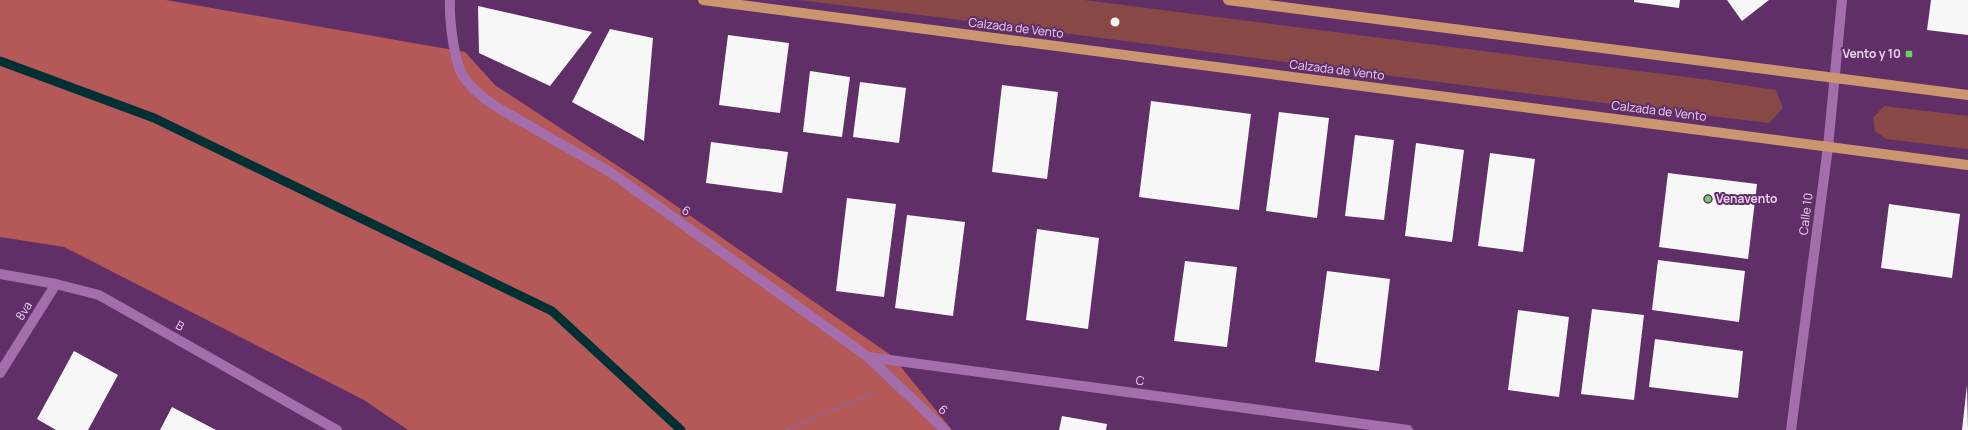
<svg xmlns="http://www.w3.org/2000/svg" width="1968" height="430" viewBox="0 0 1968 430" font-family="Manrope,sans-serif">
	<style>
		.green { fill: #884846 }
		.forest { fill: #b55858 }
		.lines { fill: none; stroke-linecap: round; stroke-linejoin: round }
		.stream { stroke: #003034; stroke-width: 9 }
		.building { fill: #f7f7f7 }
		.path { stroke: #906697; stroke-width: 2.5; stroke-dasharray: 3 2; stroke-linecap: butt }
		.street { stroke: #a36eab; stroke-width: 10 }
		.secondary { stroke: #a36eab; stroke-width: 10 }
		.primary { stroke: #cb966f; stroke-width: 10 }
		.poi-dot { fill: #6cd362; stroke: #602f68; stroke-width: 1.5 }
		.labels { text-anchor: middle; stroke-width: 4; stroke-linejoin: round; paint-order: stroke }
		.street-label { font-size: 12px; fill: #eed1f2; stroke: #602f68 }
		.poi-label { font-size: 12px; font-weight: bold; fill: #eed1f2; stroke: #602f68; text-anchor: end }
	</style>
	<rect width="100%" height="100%" fill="#602f68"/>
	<!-- green -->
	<path class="green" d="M 799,0 L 1084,0 L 1702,79 L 1776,90 L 1783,108 L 1769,123 C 1445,85 1122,39 799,0 Z
		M 1884,106 L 1968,116 L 1968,149 L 1886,139 L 1875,131 L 1873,118 Z"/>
	<!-- forest -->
	<path class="forest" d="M 0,0 L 166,0 L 465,52 L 495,85 L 636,178 L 892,356 L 952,430 L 408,430 L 364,400 L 64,247 L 0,237 Z"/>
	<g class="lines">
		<!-- stream -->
		<path class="stream" d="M 0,61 L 154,118 L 552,311 L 681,430"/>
	</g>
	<!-- building -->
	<path class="building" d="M 1634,0 L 1680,0 L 1679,8 L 1634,2 Z
		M 1727,0 L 1769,0 L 1742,21 Z
		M 1931,0 L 1968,0 L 1968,35 L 1927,30 Z
		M 478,6 L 592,32 L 550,86 L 479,53 Z
		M1110.5 22a4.5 4.5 0 1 1 9 0a4.5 4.5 0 1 1-9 0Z
		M 610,29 L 653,38 L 644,141 L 572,102 Z
		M 728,35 L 789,43 L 780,113 L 719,105 Z
		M 810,71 L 850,77 L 842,137 L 803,132 Z
		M 860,82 L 906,88 L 899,143 L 853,137 Z
		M 1002,85 L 1058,92 L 1047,179 L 992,172 Z
		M 1151,101 L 1251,114 L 1239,210 L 1139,197 Z
		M 1279,112 L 1329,118 L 1317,218 L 1266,211 Z
		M 1355,135 L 1394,140 L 1384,220 L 1345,216 Z
		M 711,142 L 788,152 L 782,193 L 706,183 Z
		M 1416,143 L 1464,150 L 1452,242 L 1405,236 Z
		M 1490,153 L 1535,159 L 1523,252 L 1478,246 Z
		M 1668,173 L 1757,184 L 1748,259 L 1659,247 Z
		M 847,198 L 896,204 L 884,297 L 836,291 Z
		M 1889,204 L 1960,214 L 1952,278 L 1881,268 Z
		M 907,215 L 965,222 L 953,316 L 895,308 Z
		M 1037,229 L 1099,238 L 1088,329 L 1026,320 Z
		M 1658,260 L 1745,271 L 1739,322 L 1652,310 Z
		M 1185,261 L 1237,267 L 1227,347 L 1174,341 Z
		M 1327,271 L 1390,279 L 1379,371 L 1315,362 Z
		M 1592,309 L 1644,315 L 1634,400 L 1581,394 Z
		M 1518,310 L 1569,317 L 1559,397 L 1508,390 Z
		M 1655,339 L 1743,351 L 1738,398 L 1649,387 Z
		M 74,351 L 118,375 L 88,430 L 56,430 L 37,419 Z
		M 1967,385 L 1968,430 L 1962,430 Z
		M 172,407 L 216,430 L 160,430 Z
		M 1062,416 L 1107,424 L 1106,430 L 1059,430 Z"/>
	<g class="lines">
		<!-- path -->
		<path class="path" d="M 786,430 L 875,392"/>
		<!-- street -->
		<path class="street" d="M 450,0 C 449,19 454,61 463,76 C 471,89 483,98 495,106 L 610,172 L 868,357 L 945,430
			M 0,274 L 56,284 L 99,295 L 337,430
			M 868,357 L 1408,430
			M 0,373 L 56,284"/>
		<!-- secondary -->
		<path class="secondary" d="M 1791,430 L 1828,147 L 1842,0"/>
		<!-- primary -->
		<path class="primary" d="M 703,0 L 1968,165
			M 1228,0 L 1968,95"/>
	</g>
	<!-- markers -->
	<g class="poi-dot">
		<rect x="1905" y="50" width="8" height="8" rx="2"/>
		<circle cx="1708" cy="199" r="4"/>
	</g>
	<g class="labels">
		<!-- street labels -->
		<g class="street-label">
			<text transform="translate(1016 28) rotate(7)" y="4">Calzada de Vento</text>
			<text transform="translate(1337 70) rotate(7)" y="4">Calzada de Vento</text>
			<text transform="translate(1659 111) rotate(7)" y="4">Calzada de Vento</text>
			<text transform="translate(686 211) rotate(36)" y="4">6</text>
			<text transform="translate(1806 214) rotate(-83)" y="4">Calle 10</text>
			<text transform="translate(24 311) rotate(-58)" y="4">8va</text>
			<text transform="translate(180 326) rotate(29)" y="4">B</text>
			<text transform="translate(1140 381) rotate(8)" y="4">C</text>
			<text transform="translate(943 410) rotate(44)" y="4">6</text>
		</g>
		<!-- poi labels -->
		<g class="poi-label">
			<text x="1901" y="58">Vento y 10</text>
			<text x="1716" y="203" text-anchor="start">Venavento</text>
		</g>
	</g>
</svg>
